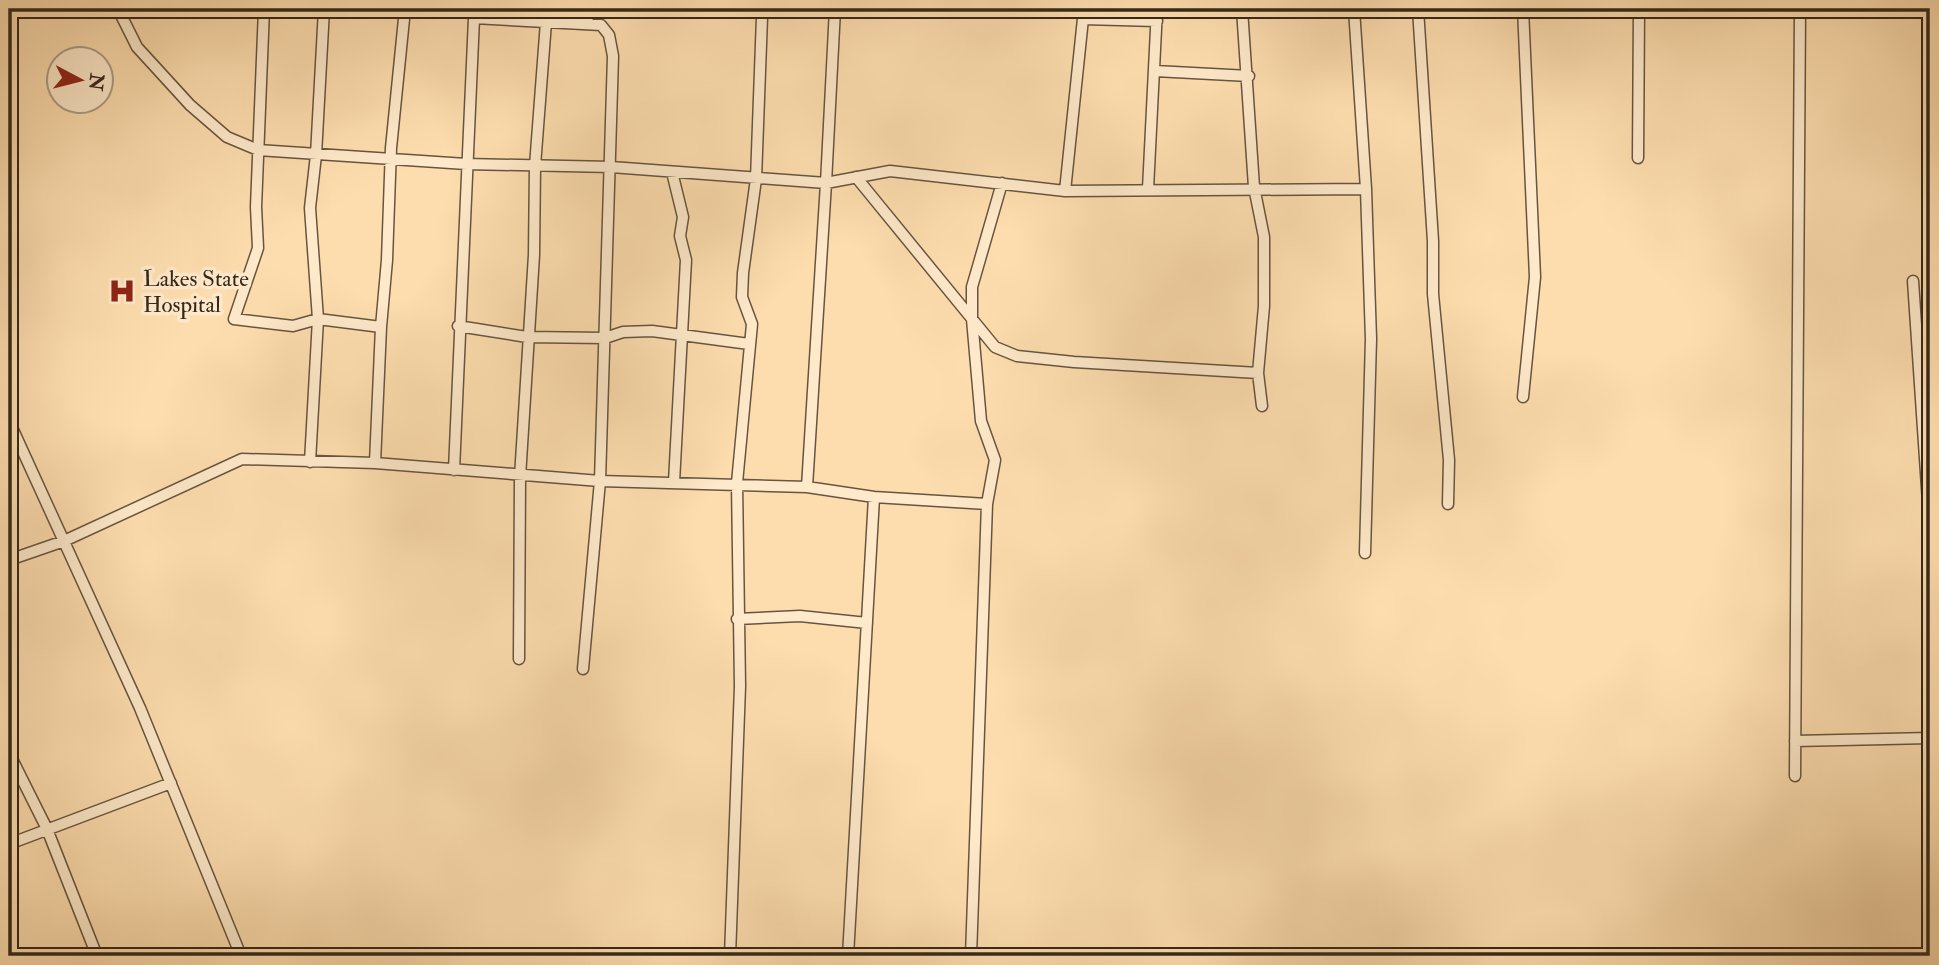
<svg xmlns="http://www.w3.org/2000/svg" width="1939" height="965" viewBox="0 0 1939 965" font-family="'IM FELL Double Pica',serif">
	<style>
		.lines { fill: none; stroke-linecap: round; stroke-linejoin: round }
		.minor-casing { stroke: #675540; stroke-width: 13 }
		.minor { stroke: #fee9ca; stroke-width: 10 }
		.labels { text-anchor: middle; stroke-width: 7; stroke-linejoin: round; paint-order: stroke }
		.poi-label { font-size: 23px; fill: #35281b; stroke: #fee9ca; text-anchor: start }
	</style>
	<rect width="100%" height="100%" fill="#fdddae"/>
	<filter id="stains"><feTurbulence type="fractalNoise" baseFrequency=".00286" numOctaves="4"/><feColorMatrix values="0 0 0 0 .2 0 0 0 0 .09 0 0 0 0 .02 0 0 0 .5 -.17"/></filter>
	<radialGradient id="worn" r=".72"><stop offset=".6" stop-color="#630" stop-opacity="0"/><stop offset="1" stop-color="#630" stop-opacity=".3"/></radialGradient>
	<g class="lines">
		<defs>
			<path id="minor" d="M 118,9 L 137,47 L 190,105 L 227,137 L 258,150 L 466,164 L 611,167 L 826,183 L 835,9
				M 264,9 L 256,207 L 258,248 L 234,319 L 293,326 L 318,319 L 310,462
				M 324,9 L 316,155 L 310,208 L 318,319 L 381,327 L 375,463
				M 475,9 L 474,18 L 601,25 L 609,35 L 613,56 L 600,481 L 583,669
				M 1242,9 L 1254,187 L 1264,237 L 1264,306 L 1258,373 L 1262,406
				M 1354,9 L 1366,189 L 1371,339 L 1365,553
				M 1418,9 L 1433,241 L 1433,294 L 1449,460 L 1448,504
				M 1083,19 L 1157,21
				M 586,22 L 592,9
				M 1155,71 L 1249,76
				M 1638,158 L 1639,9
				M 672,172 L 683,217 L 680,236 L 686,260 L 674,482
				M 856,177 L 995,347 L 1017,356 L 1074,362 L 1258,373
				M 1148,189 L 1157,9
				M 1065,191 L 1084,9
				M 1913,281 L 1930,532
				M 458,326 L 527,337 L 605,338 L 623,332 L 652,331 L 749,344
				M 381,327 L 387,260 L 391,148 L 405,9
				M 1523,397 L 1535,277 L 1523,9
				M 9,421 L 140,708 L 241,956
				M 454,470 L 474,18
				M 807,487 L 874,497 L 987,504
				M 9,560 L 64,541 L 242,459 L 375,463 L 600,481 L 807,487 L 826,183 L 890,171 L 1065,191 L 1366,189
				M 737,619 L 800,616 L 867,623
				M 519,659 L 520,477 L 534,255 L 535,166 L 547,9
				M 1795,741 L 1930,738
				M 9,753 L 47,829 L 97,956
				M 1795,776 L 1800,9
				M 9,844 L 171,783
				M 730,956 L 740,686 L 737,483 L 752,324 L 742,297 L 743,273 L 756,179 L 762,17
				M 848,956 L 874,497
				M 971,956 L 987,504 L 995,460 L 981,421 L 972,319 L 972,287 L 1002,183"/>
		</defs>
		<!-- minor casing -->
		<use href="#minor" class="minor-casing"/>
		<!-- minor -->
		<use href="#minor" class="minor"/>
	</g>
	<!-- icons -->
	<defs>
		<symbol id="hospital-bare" viewBox="-9 -9 18 18"><path d="M-5-5h3v3.5h4V-5h3V5h-3V1.5h-4V5h-3Z" fill="#8f2418" stroke="#fee9ca" stroke-width="2.5" paint-order="stroke"/></symbol>
	</defs>
	<g fill-rule="evenodd">
		<use href="#hospital-bare" x="103" y="272" width="38" height="38"/>
	</g>
	<g class="labels">
		<!-- poi labels -->
		<g class="poi-label">
			<text x="143" y="286">Lakes State<tspan x="143" dy="26">Hospital</tspan></text>
		</g>
	</g>
	<!-- margin -->
	<rect width="1939" height="965" fill="none" stroke="#fdddae" stroke-width="35"/>
	<rect x="10" y="10" width="1918" height="944" fill="none" stroke="#35281b" stroke-width="3.5"/>
	<rect x="18" y="18" width="1904" height="930" fill="none" stroke="#35281b" stroke-width="2"/>
	<!-- north arrow -->
	<g transform="translate(80 80) rotate(97)"><circle r="33" fill="#fee9ca" stroke="#ae9c84" stroke-width="2"/>
	<path d="M0-5L12 26L0 18L-12 26Z" fill="#8f2418"/>
	<text y="-10" font-size="19" font-weight="bold" text-anchor="middle" fill="#35281b">N</text>
	</g>
	<rect width="100%" height="100%" filter="url(#stains)"/>
	<rect width="100%" height="100%" fill="url(#worn)"/>
</svg>
